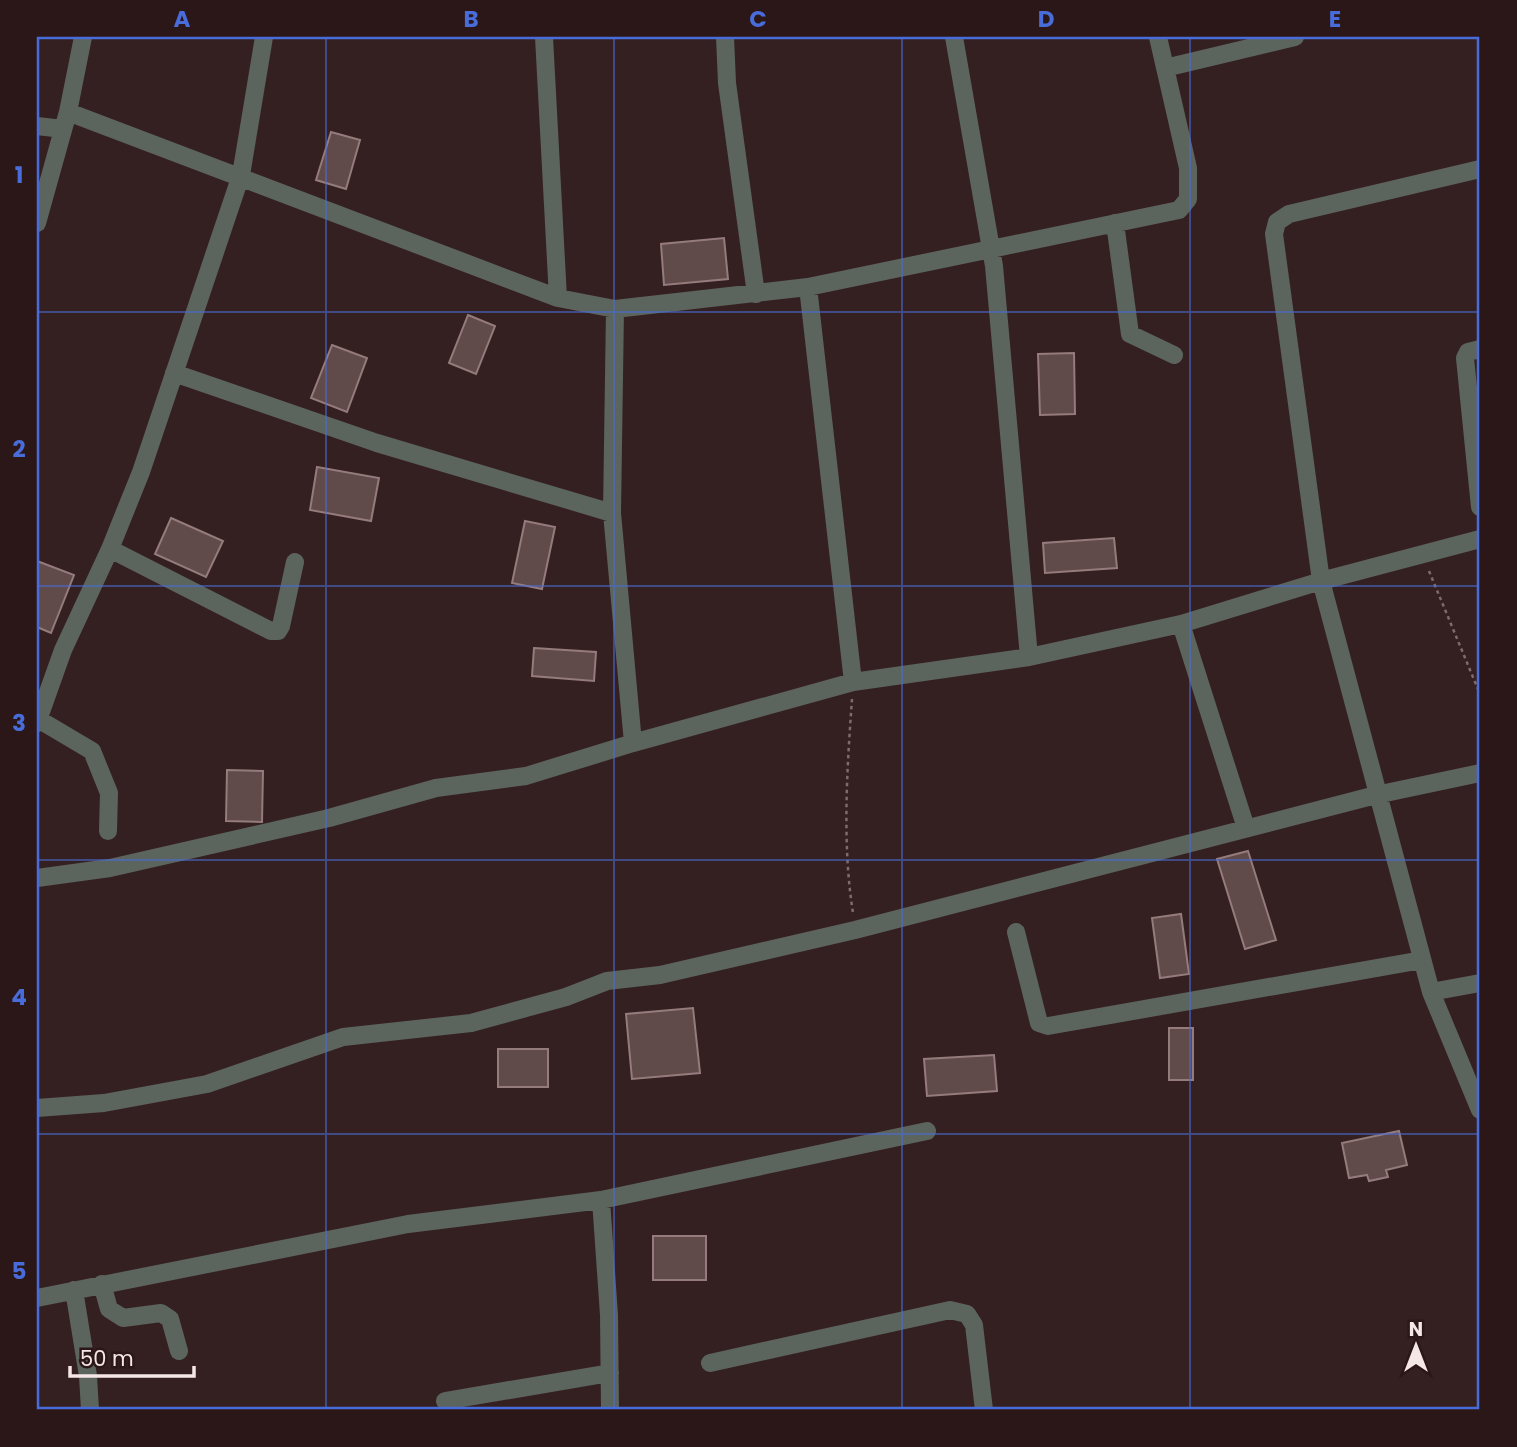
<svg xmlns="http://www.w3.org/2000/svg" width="1517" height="1447" viewBox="0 0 1517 1447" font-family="Poppins,sans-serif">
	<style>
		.building { fill: #614a4a; stroke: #957b7b; stroke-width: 2 }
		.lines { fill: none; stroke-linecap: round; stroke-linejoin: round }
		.path { stroke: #7e6b6c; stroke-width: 2.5; stroke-dasharray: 3.5 3.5; stroke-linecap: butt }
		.minor { stroke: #5c645e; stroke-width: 18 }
		.grid { fill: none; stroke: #486ddb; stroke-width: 2; stroke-opacity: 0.55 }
		.neatline { fill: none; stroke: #486ddb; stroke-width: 2.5 }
		.grid-label { font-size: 23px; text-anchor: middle; font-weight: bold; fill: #486ddb }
	</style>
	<rect width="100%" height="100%" fill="#352021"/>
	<!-- building -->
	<path class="building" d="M 331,132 L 360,140 L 346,189 L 316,180 Z
		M 724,238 L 728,279 L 664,285 L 661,244 Z
		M 468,315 L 495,326 L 476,374 L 449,363 Z
		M 332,345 L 367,358 L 347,412 L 311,398 Z
		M 1074,353 L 1075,414 L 1040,415 L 1038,354 Z
		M 317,467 L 379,478 L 371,521 L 310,510 Z
		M 171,518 L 223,541 L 206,577 L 155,554 Z
		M 525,521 L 555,527 L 542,589 L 512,583 Z
		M 1114,538 L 1117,568 L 1045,573 L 1043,543 Z
		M 37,561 L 74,575 L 51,633 L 37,627 Z
		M 534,648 L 596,652 L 594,681 L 532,676 Z
		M 227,770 L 263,771 L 262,822 L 226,821 Z
		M 1248,851 L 1276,940 L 1245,949 L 1217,859 Z
		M 1181,914 L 1189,974 L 1160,978 L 1152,918 Z
		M 693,1008 L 700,1073 L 632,1079 L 626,1014 Z
		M 1169,1028 L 1193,1028 L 1193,1080 L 1169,1080 Z
		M 498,1049 L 548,1049 L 548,1087 L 498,1087 Z
		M 994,1055 L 997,1091 L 927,1096 L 924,1059 Z
		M 1399,1131 L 1407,1165 L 1386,1170 L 1388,1177 L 1369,1181 L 1367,1175 L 1349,1178 L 1342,1143 Z
		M 653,1236 L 706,1236 L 706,1280 L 653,1280 Z"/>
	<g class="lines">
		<!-- path -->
		<path class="path" d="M 1429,571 L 1480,694
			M 852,699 C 847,769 842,844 853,913"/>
		<!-- minor -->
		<path class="minor" d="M 544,37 L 558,298
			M 725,37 L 727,83 L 756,294
			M 954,37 L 994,266 L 1029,657
			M 1165,68 L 1295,37
			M 68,112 L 558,298 L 615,309 L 808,287 L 1179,210 L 1188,199 L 1188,168 L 1158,37
			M 37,126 L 63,129
			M 1480,169 L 1289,214 L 1277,222 L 1274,234 L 1321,581 L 1431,992 L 1480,1110
			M 37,223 L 68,112 L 83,37
			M 1115,223 L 1130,334 L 1174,355
			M 808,287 L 853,682
			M 1480,349 L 1468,352 L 1465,358 L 1480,507
			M 174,373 L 377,443 L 612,513
			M 110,549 L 271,631 L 278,631 L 281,626 L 295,562
			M 1181,624 L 1246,828
			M 38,719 L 92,751 L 109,793 L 108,831
			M 37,723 L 63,650 L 110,549 L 141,472 L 241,175 L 264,37
			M 633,743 L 853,682 L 1029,657 L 1181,624 L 1321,581 L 1480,539
			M 37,878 L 110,868 L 329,818 L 436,788 L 526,776 L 633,743 L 612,513 L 615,309
			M 1016,932 L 1039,1023 L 1048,1026 L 1422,960
			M 1431,992 L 1480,983
			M 37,1108 L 104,1103 L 207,1084 L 343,1037 L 471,1023 L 566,997 L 607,981 L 660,975 L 855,930 L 1376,795 L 1480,773
			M 601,1200 L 609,1315 L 610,1410
			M 102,1284 L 109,1309 L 123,1318 L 161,1313 L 170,1319 L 179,1351
			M 74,1290 L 88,1376 L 90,1410
			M 37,1298 L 408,1224 L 601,1200 L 927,1131
			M 710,1363 L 950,1310 L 967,1314 L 974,1325 L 984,1410
			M 445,1401 L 610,1373"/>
	</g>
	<!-- grid -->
	<path class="grid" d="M 326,37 L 326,1410M 614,37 L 614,1410M 902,37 L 902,1410M 1190,37 L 1190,1410M 37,312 L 1480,312M 37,586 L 1480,586M 37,860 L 1480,860M 37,1134 L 1480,1134"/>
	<!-- border -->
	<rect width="1517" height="1447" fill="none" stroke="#2b1718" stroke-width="77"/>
	<!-- north arrow -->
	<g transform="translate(1416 1346)" stroke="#2b1718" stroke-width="5" paint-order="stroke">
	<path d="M0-5L12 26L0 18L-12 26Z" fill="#f6e7e7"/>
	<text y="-10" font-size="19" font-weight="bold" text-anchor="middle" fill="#f6e7e7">N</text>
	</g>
	<!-- scale -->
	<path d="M70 1366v10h124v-10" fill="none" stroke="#f6e7e7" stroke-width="3.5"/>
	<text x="80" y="1366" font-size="21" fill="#f6e7e7" stroke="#2b1718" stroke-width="5" paint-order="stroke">50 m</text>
	<rect x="38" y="38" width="1440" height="1370" class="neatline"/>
	<g class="grid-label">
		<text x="182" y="27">A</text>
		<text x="471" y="27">B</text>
		<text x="758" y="27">C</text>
		<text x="1046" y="27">D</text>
		<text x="1335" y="27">E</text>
		<text x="19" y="183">1</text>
		<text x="19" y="457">2</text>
		<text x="19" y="731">3</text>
		<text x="19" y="1005">4</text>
		<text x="19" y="1279">5</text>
	</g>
</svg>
